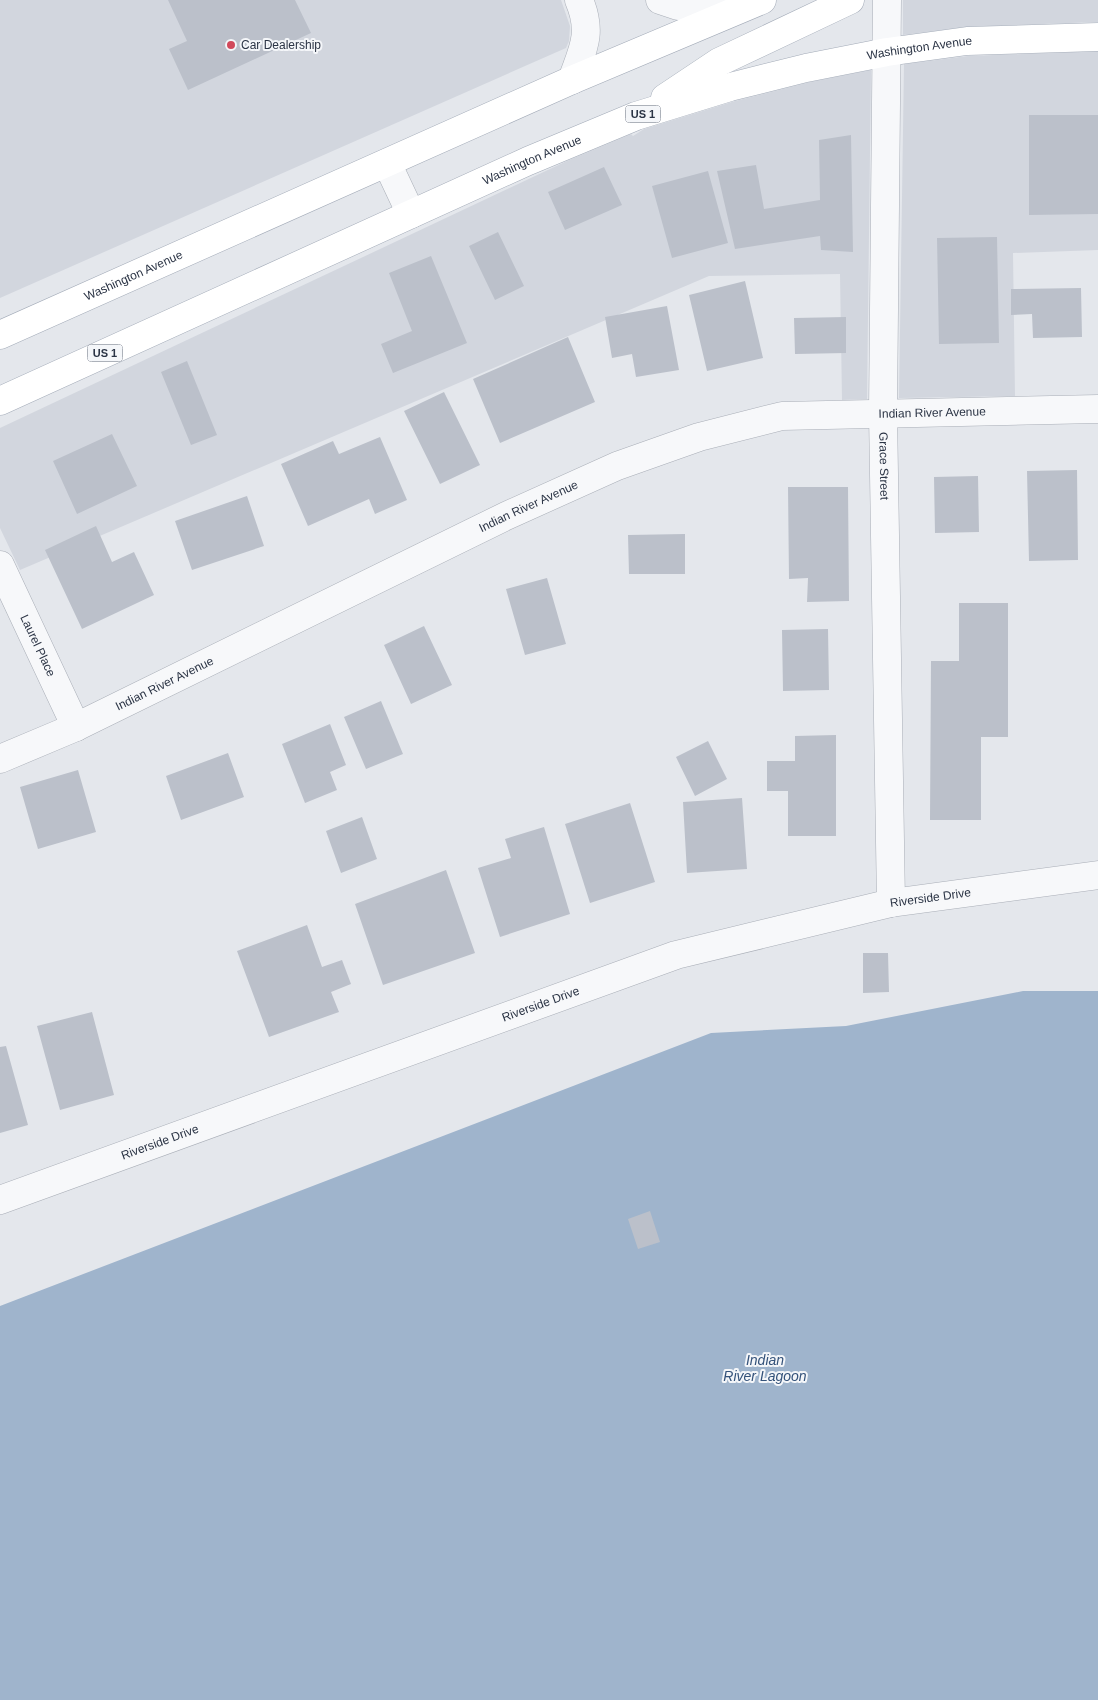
<svg xmlns="http://www.w3.org/2000/svg" width="1098" height="1700" viewBox="0 0 1098 1700" font-family="Arial,sans-serif">
	<style>
		.built { fill: #d2d6de }
		.water { fill: #9fb4cc }
		.building { fill: #bbc0ca }
		.lines { fill: none; stroke-linecap: round; stroke-linejoin: round }
		.minor-casing { stroke: #a9aeb7; stroke-width: 29 }
		.major-casing { stroke: #a3abb8; stroke-width: 29 }
		.minor { stroke: #f7f8fa; stroke-width: 28 }
		.major { stroke: #fff; stroke-width: 28 }
		.poi-dot { fill: #d1495b; stroke: #f4f6f9; stroke-width: 2 }
		.labels { text-anchor: middle; stroke-width: 4; stroke-linejoin: round; paint-order: stroke }
		.shield { fill: #f4f6f9; stroke: #676e7b; stroke-width: 1 }
		.shield-label { font-size: 11px; font-weight: bold; fill: #2b3445 }
		.poi-label { font-size: 12px; fill: #2b3445; stroke: #f4f6f9; text-anchor: start }
		.street-label { font-size: 12px; fill: #2b3445; stroke: #f4f6f9 }
		.water-label { font-size: 14px; font-style: italic; fill: #34527a; stroke: #f4f6f9 }
	</style>
	<rect width="100%" height="100%" fill="#e4e7ec"/>
	<!-- built -->
	<path class="built" d="M 0,0 L 561,0 L 570,26 L 569,41 L 566,48 L 0,298 Z
		M 903,0 L 1098,0 L 1098,22 L 966,27 L 903,35 Z
		M 1098,51 L 1098,250 L 1013,253 L 1015,396 L 899,398 L 904,64 L 968,56 Z
		M 871,70 L 867,399 L 842,400 L 840,274 L 709,276 L 20,570 L 0,528 L 0,428 L 569,160 L 631,134 L 633,136 L 644,129 L 735,101 L 810,82 Z"/>
	<!-- water -->
	<path class="water" d="M 1023,991 L 1098,991 L 1098,1700 L 0,1700 L 0,1306 L 711,1033 L 846,1026 Z"/>
	<!-- building -->
	<path class="building" d="M 168,0 L 295,0 L 311,33 L 188,90 L 169,49 L 187,41 Z
		M 1029,115 L 1098,115 L 1098,214 L 1029,215 Z
		M 851,135 L 853,252 L 821,250 L 820,236 L 735,249 L 717,171 L 756,165 L 764,209 L 820,200 L 819,140 Z
		M 604,167 L 622,205 L 565,230 L 548,192 Z
		M 708,171 L 728,243 L 672,258 L 652,186 Z
		M 498,232 L 524,286 L 495,300 L 469,246 Z
		M 997,237 L 999,343 L 939,344 L 937,238 Z
		M 431,256 L 467,343 L 393,373 L 381,344 L 412,331 L 389,273 Z
		M 745,281 L 763,358 L 707,371 L 689,295 Z
		M 1081,288 L 1082,337 L 1033,338 L 1032,314 L 1011,315 L 1011,289 Z
		M 667,306 L 679,370 L 636,377 L 632,354 L 612,358 L 605,317 Z
		M 846,317 L 846,353 L 795,354 L 794,318 Z
		M 568,337 L 595,402 L 500,443 L 473,379 Z
		M 187,361 L 217,435 L 191,445 L 161,372 Z
		M 444,392 L 480,465 L 440,484 L 404,411 Z
		M 112,434 L 137,486 L 77,514 L 53,461 Z
		M 380,437 L 407,500 L 375,514 L 369,499 L 308,526 L 281,464 L 333,441 L 339,454 Z
		M 1077,470 L 1078,560 L 1029,561 L 1027,471 Z
		M 978,476 L 979,532 L 935,533 L 934,477 Z
		M 788,487 L 848,487 L 849,601 L 807,602 L 808,578 L 789,579 Z
		M 247,496 L 264,546 L 192,570 L 175,521 Z
		M 96,526 L 112,562 L 134,552 L 154,595 L 82,629 L 45,550 Z
		M 685,534 L 685,574 L 629,574 L 628,535 Z
		M 547,578 L 566,644 L 525,655 L 506,589 Z
		M 959,603 L 1008,603 L 1008,737 L 981,737 L 981,820 L 930,820 L 931,661 L 959,661 Z
		M 424,626 L 452,685 L 411,704 L 384,645 Z
		M 828,629 L 829,690 L 783,691 L 782,630 Z
		M 381,701 L 403,754 L 366,769 L 344,717 Z
		M 330,724 L 346,765 L 330,772 L 337,790 L 305,803 L 282,744 Z
		M 836,735 L 836,836 L 788,836 L 788,791 L 767,791 L 767,761 L 795,761 L 795,736 Z
		M 708,741 L 727,779 L 695,796 L 676,757 Z
		M 228,753 L 244,797 L 181,820 L 166,776 Z
		M 78,770 L 96,832 L 38,849 L 20,787 Z
		M 742,798 L 747,869 L 687,873 L 683,802 Z
		M 630,803 L 655,882 L 590,903 L 565,824 Z
		M 362,817 L 377,859 L 341,873 L 326,831 Z
		M 544,827 L 570,914 L 500,937 L 478,868 L 511,858 L 505,839 Z
		M 446,870 L 475,953 L 383,985 L 355,904 Z
		M 307,925 L 322,967 L 342,960 L 351,984 L 331,992 L 339,1012 L 269,1037 L 237,951 Z
		M 863,953 L 888,953 L 889,992 L 863,993 Z
		M 92,1012 L 114,1095 L 60,1110 L 37,1026 Z
		M 6,1046 L 28,1125 L 0,1133 L 0,1047 Z
		M 650,1211 L 660,1242 L 638,1249 L 628,1219 Z"/>
	<g class="lines">
		<defs>
			<g id="minor">
				<path d="M 660,0 L 678,6 L 729,13"/>
				<path id="s1" d="M 887,0 L 883,413 L 891,903"/>
				<path d="M 572,80 C 583,49 593,33 579,0"/>
				<path d="M 387,163 L 411,214"/>
				<path id="s2" d="M 0,565 L 76,727"/>
				<path id="s3" d="M 0,759 L 76,727 L 506,516 L 617,466 L 699,437 L 782,416 L 1098,409"/>
				<path id="s4" d="M 0,1200 L 676,955 L 891,903 L 1098,875"/>
			</g>
			<g id="major">
				<path d="M 665,98 L 719,62 L 850,0"/>
				<path id="s5" d="M 0,335 L 572,80 L 762,0"/>
				<path id="s6" d="M 0,401 L 528,161 L 636,116 L 730,87 L 806,68 L 887,52 L 967,41 L 1098,37"/>
			</g>
		</defs>
		<!-- minor casing -->
		<use href="#minor" class="minor-casing"/>
		<!-- major casing -->
		<use href="#major" class="major-casing"/>
		<!-- minor -->
		<use href="#minor" class="minor"/>
		<!-- major -->
		<use href="#major" class="major"/>
	</g>
	<!-- markers -->
	<circle class="poi-dot" cx="231" cy="45" r="5"/>
	<g class="labels">
		<!-- shield labels -->
		<g class="shield">
			<rect x="625.5" y="105.5" width="35" height="17" rx="4"/>
			<rect x="87.5" y="344.5" width="35" height="17" rx="4"/>
		</g>
		<g class="shield-label">
			<text x="643" y="118">US 1</text>
			<text x="105" y="357">US 1</text>
		</g>
		<!-- poi labels -->
		<g class="poi-label">
			<text x="241" y="49">Car Dealership</text>
		</g>
		<!-- street labels -->
		<g class="street-label">
			<text dy="4" stroke="none"><textPath href="#s6" startOffset="989">Washington Avenue</textPath></text>
			<text dy="4" stroke="none"><textPath href="#s6" startOffset="584">Washington Avenue</textPath></text>
			<text dy="4" stroke="none"><textPath href="#s5" startOffset="146">Washington Avenue</textPath></text>
			<text dy="4" stroke="none"><textPath href="#s3" startOffset="1006">Indian River Avenue</textPath></text>
			<text dy="4" stroke="none"><textPath href="#s1" startOffset="466">Grace Street</textPath></text>
			<text dy="4" stroke="none"><textPath href="#s3" startOffset="586">Indian River Avenue</textPath></text>
			<text dy="4" stroke="none"><textPath href="#s2" startOffset="89">Laurel Place</textPath></text>
			<text dy="4" stroke="none"><textPath href="#s3" startOffset="181">Indian River Avenue</textPath></text>
			<text dy="4" stroke="none"><textPath href="#s4" startOffset="980">Riverside Drive</textPath></text>
			<text dy="4" stroke="none"><textPath href="#s4" startOffset="575">Riverside Drive</textPath></text>
			<text dy="4" stroke="none"><textPath href="#s4" startOffset="170">Riverside Drive</textPath></text>
		</g>
		<!-- water labels -->
		<g class="water-label">
			<text x="765" y="1365">Indian<tspan x="765" dy="16">River Lagoon</tspan></text>
		</g>
	</g>
</svg>
